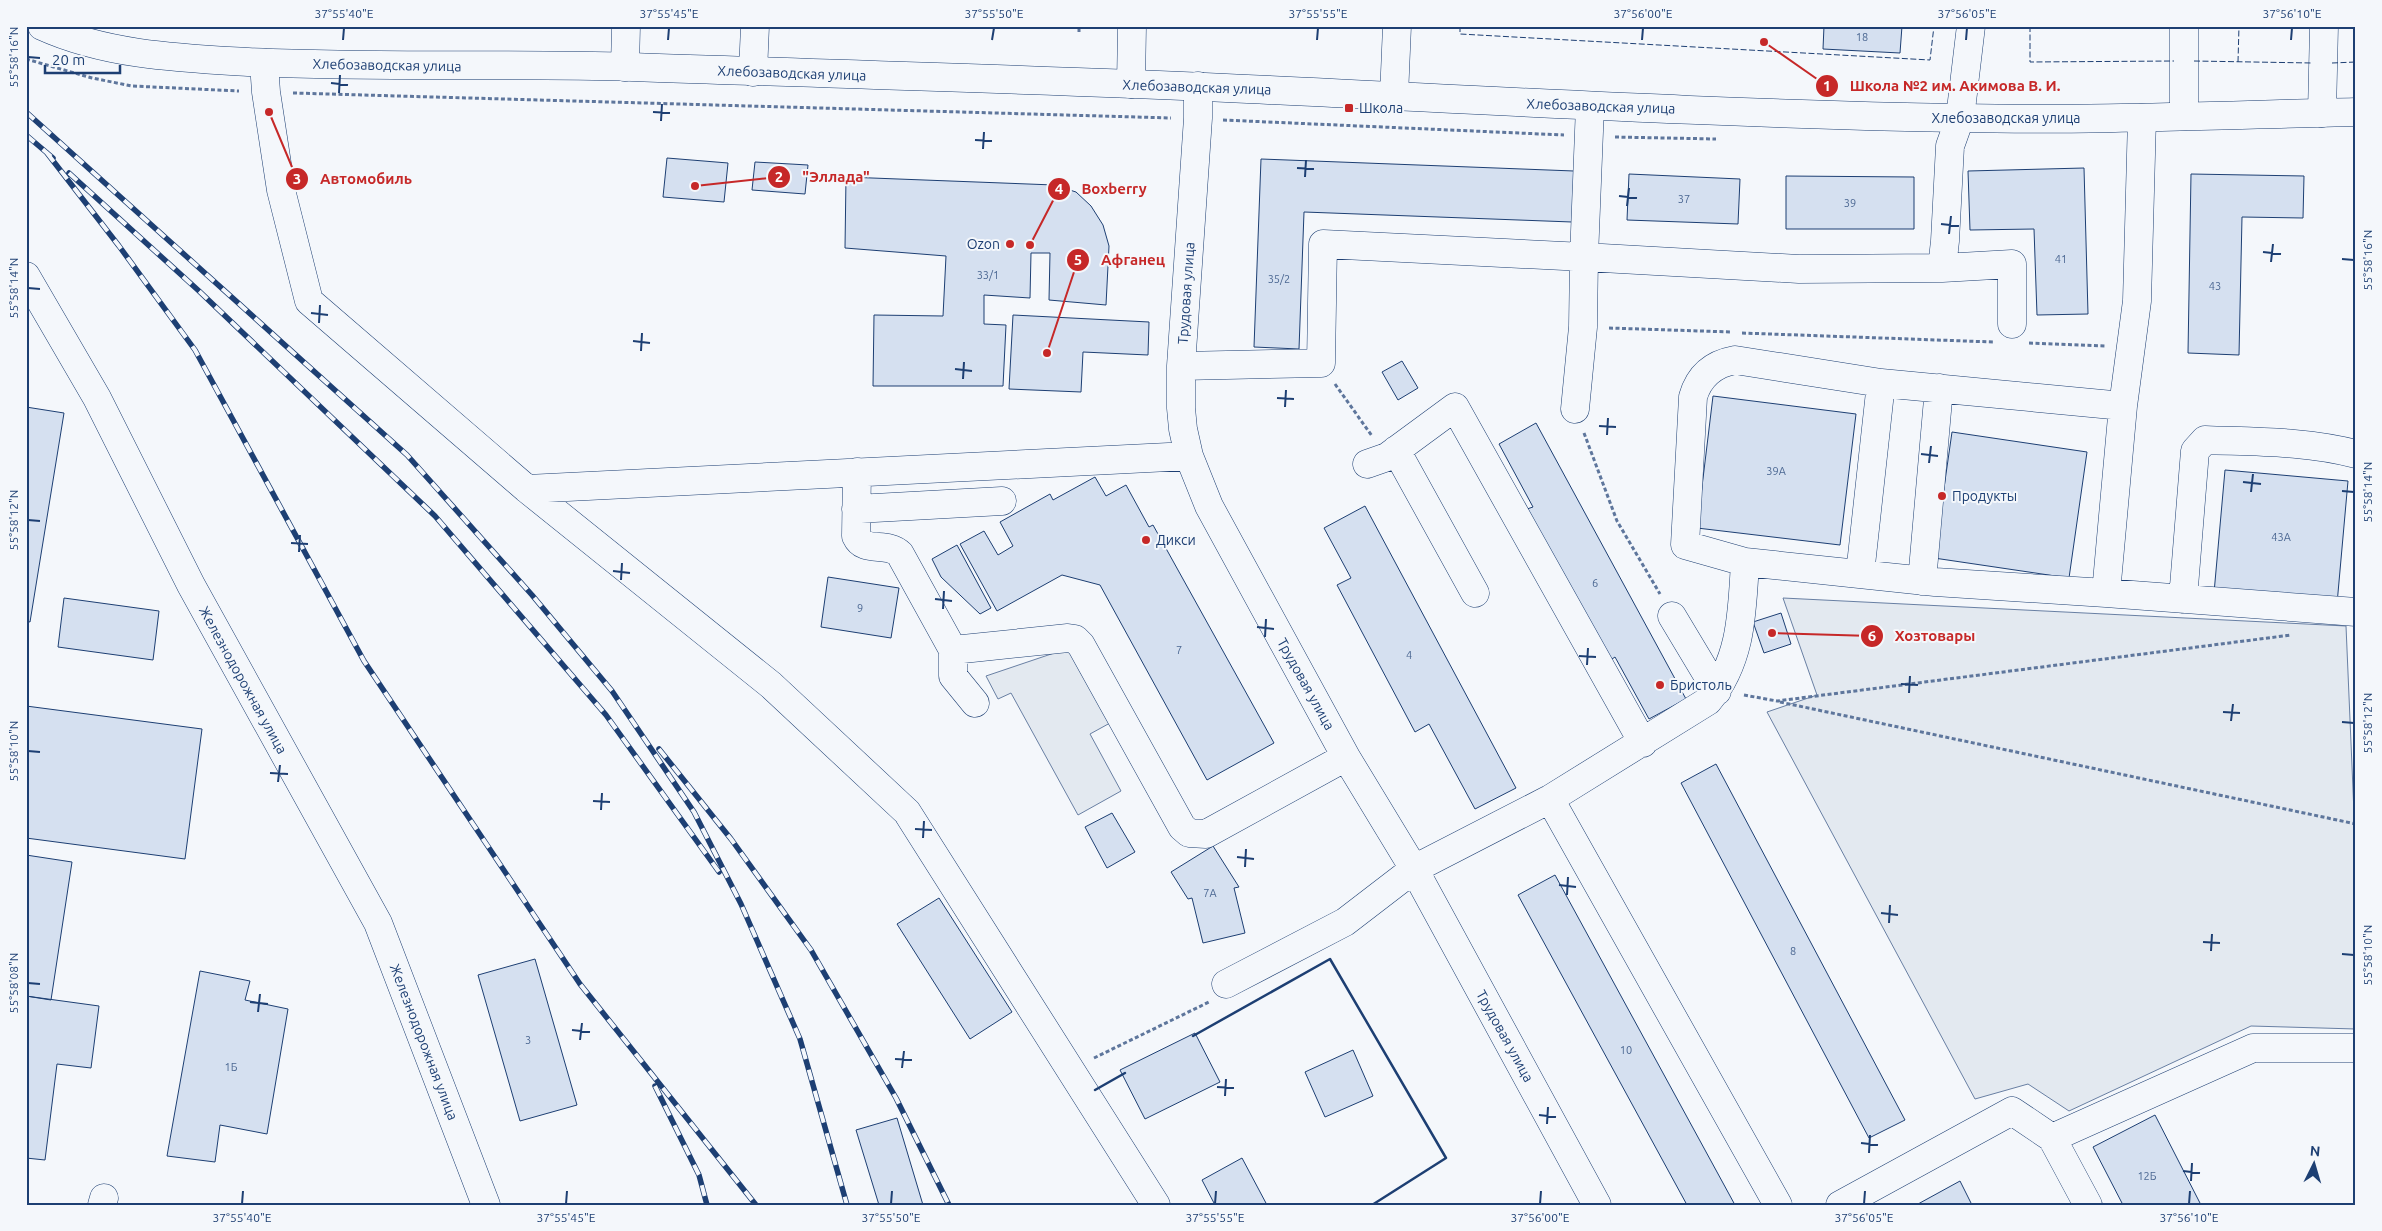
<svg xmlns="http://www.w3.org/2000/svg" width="2382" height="1231" viewBox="0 0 2382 1231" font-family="Ubuntu,sans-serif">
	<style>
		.green { fill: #e3e9f0; stroke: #687fa3 }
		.building { fill: #d5e0f0; stroke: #1d3f73 }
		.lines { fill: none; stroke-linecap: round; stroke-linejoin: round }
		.minor-casing { stroke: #1d3f73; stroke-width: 29 }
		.major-casing { stroke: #1d3f73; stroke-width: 29 }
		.path { stroke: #5e769c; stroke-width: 3; stroke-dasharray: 4 2.5; stroke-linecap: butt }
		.minor { stroke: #f4f7fb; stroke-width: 28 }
		.major { stroke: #f4f7fb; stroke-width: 28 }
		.rail-casing { stroke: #1d3f73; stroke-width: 5.5 }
		.rail { stroke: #f4f7fb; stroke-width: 4; stroke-dasharray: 11; stroke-linecap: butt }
		.fence { stroke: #1d3f73; stroke-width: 1; stroke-dasharray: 6 2.5; stroke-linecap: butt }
		.wall { stroke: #1d3f73; stroke-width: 2.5 }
		.ticks { fill: none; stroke: #1d3f73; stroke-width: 2 }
		.poi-dot { fill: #c62828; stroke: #f4f7fb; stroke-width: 2 }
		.labels { text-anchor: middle; stroke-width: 4; stroke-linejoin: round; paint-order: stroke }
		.number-label { font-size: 11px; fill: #4b6792 }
		.street-label { font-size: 14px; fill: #1d3f73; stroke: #f4f7fb }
		.poi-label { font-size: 14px; fill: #1d3f73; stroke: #f4f7fb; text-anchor: start }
		.leader { fill: none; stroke: #c62828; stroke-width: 2 }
		.callout-dot { fill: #c62828; stroke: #f4f7fb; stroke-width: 2 }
		.mark-label { font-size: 15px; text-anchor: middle; font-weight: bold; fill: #fff }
		.callout-label { font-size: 15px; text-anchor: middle; font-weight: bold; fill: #c62828; stroke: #f4f7fb; stroke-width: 4; stroke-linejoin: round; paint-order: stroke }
		.neatline { fill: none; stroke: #1d3f73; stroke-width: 2 }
		.ticks-label { font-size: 12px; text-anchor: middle; fill: #1d3f73 }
	</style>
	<rect width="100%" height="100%" fill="#f4f7fb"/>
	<!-- green -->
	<path class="green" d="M 1783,598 L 2346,626 L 2356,860 L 2356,1029 L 2251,1026 L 2069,1111 L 2028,1084 L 1975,1099 L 1767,712 L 1817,695 Z
		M 1069,648 L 1110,723 L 1090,734 L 1121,791 L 1078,815 L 1011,693 L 998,699 L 986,676 Z"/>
	<!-- building -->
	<path class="building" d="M 1824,26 L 1902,26 L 1900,53 L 1823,49 Z
		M 667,158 L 728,163 L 724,202 L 663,197 Z
		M 1261,159 L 1574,171 L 1572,222 L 1304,212 L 1299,349 L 1254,347 Z
		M 755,162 L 808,165 L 805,194 L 752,190 Z
		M 2084,168 L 2088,314 L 2037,315 L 2034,229 L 1970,230 L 1968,171 Z
		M 1629,174 L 1740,179 L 1738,224 L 1627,220 Z
		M 2191,174 L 2304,176 L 2303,218 L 2242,217 L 2239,355 L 2188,353 Z
		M 1786,176 L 1914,177 L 1914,229 L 1786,229 Z
		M 846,177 L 1054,185 L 1076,192 L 1091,206 L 1103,225 L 1109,246 L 1106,305 L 1049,300 L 1050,253 L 1031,253 L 1030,298 L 984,295 L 984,324 L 1006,325 L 1003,386 L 873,386 L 874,315 L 943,316 L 946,256 L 845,248 Z
		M 1013,315 L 1149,322 L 1148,355 L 1083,352 L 1081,392 L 1009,389 Z
		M 1402,361 L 1418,388 L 1398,400 L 1382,372 Z
		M 1713,396 L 1856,414 L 1840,545 L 1697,528 Z
		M 26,407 L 64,413 L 30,622 L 26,621 Z
		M 1536,423 L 1686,699 L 1649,719 L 1615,657 L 1609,661 L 1527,509 L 1533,507 L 1499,444 Z
		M 1952,432 L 2087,452 L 2069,578 L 1934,558 Z
		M 2225,470 L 2348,481 L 2337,604 L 2214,593 Z
		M 1095,477 L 1106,496 L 1126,485 L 1149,527 L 1153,525 L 1274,743 L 1207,780 L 1100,585 L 1062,575 L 997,611 L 960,544 L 984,531 L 998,555 L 1013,546 L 1000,522 L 1050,494 L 1053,500 Z
		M 1365,506 L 1516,788 L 1475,809 L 1429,724 L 1415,732 L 1337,585 L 1351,578 L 1324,528 Z
		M 957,545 L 991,608 L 980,614 L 941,577 L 932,559 Z
		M 828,577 L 899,588 L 891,638 L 821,627 Z
		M 64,598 L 159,611 L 153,660 L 58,647 Z
		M 1781,613 L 1791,644 L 1764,653 L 1753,622 Z
		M 26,706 L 202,729 L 185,859 L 26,838 Z
		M 1716,764 L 1905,1120 L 1869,1138 L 1681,783 Z
		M 1112,813 L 1135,852 L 1107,868 L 1085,827 Z
		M 1213,846 L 1239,887 L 1234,888 L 1245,933 L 1203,943 L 1192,898 L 1188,899 L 1171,872 Z
		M 26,855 L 72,862 L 51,1000 L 26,996 Z
		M 1555,875 L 1735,1205 L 1687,1205 L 1518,895 Z
		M 939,898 L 1012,1012 L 970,1039 L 897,924 Z
		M 535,959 L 577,1105 L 520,1121 L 478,975 Z
		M 200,971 L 250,981 L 245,1000 L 288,1009 L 267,1134 L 220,1125 L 215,1162 L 167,1156 Z
		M 26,996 L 99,1006 L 91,1068 L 57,1064 L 45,1160 L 26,1158 Z
		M 1195,1033 L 1220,1082 L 1145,1119 L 1120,1070 Z
		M 1353,1050 L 1373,1096 L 1325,1117 L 1305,1072 Z
		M 2155,1115 L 2201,1205 L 2123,1205 L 2093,1147 Z
		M 897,1118 L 923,1205 L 879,1205 L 856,1130 Z
		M 1242,1158 L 1267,1205 L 1215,1205 L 1202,1180 Z
		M 1960,1181 L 1972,1205 L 1919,1205 L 1918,1204 Z"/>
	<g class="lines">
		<defs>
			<path id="minor" d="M 264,63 L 266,92 L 281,190 L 309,301 L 527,489 L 771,685 L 907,812 L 1156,1205
				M 625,67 L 626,26
				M 753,72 L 755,26
				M 1131,84 L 1132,26
				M 1198,86 L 1198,118 L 1181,366 L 1181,408 L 1183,429 L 1189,456 L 1209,506 L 1346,757 L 1414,869 L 1597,1205
				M 1394,96 L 1397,26
				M 2322,113 L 2324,26
				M 2184,116 L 2184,26
				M 1942,268 L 2012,264 L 2012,324
				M 26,276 L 97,398 L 191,585 L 378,923 L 486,1205
				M 1181,366 L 1321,363 L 1323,244 L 1584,257 L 1590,106
				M 1881,383 L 2123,406
				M 1575,409 L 1583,327 L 1584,257 L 1799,269 L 1942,268 L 1945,241 L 1950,146 L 1960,118 L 1971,26
				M 1396,450 L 1475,593
				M 1367,464 L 1387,457 L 1455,407 L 1643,743
				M 857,472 L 856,536 C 864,554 887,541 900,554 L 953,650 L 1068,638 L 1075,639 L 1081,645 L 1182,827 L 1189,833 L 1206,834 L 1346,757
				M 527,489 L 1189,456
				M 856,509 L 1002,501
				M 1860,574 L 1881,383 L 1735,360 C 1713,364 1699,376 1693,397 L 1685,545 L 1745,562 L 1935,582 L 2106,593 L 2123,406 L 2137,301 L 2142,118
				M 1922,581 L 1939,388
				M 2106,593 L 2356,612
				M 2183,599 L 2195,451 L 2205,440 C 2256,442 2306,441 2356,454
				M 1672,616 L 1717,691
				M 953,650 L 953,676 L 975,703
				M 1550,799 L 1778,1205
				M 1226,984 L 1345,922 L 1414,869 L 1550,799 L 1708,701 C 1742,660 1742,612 1745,562
				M 2052,1138 L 2253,1048 L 2356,1048
				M 102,1205 L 104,1198
				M 1840,1205 L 2012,1111 L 2052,1138 L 2088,1205"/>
			<path id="major" d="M 42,26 C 106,55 178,58 248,62 C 376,68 504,63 632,67 C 830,74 1028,79 1226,88 C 1470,99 1715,114 1960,118 C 2092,121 2224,115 2356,112"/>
		</defs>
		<!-- minor casing -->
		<use href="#minor" class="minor-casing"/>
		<!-- major casing -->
		<use href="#major" class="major-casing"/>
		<!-- path -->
		<path class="path" d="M 1079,32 L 1079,26
			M 26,59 L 92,78 L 132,86 L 239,91
			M 293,93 L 1171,118
			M 1223,120 L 1564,135
			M 1615,137 L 1716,139
			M 1609,328 L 1731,332
			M 1742,333 L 1993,342
			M 2029,343 L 2105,346
			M 1335,384 L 1372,436
			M 1584,433 L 1617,521 L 1660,594
			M 1744,695 L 1777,701 L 2291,635
			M 1780,702 L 2356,824
			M 1094,1058 L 1209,1002"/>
		<!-- minor -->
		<use href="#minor" class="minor"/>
		<!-- major -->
		<use href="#major" class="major"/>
		<defs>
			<path id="rail" d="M 26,112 L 407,455 L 532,595 L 612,691 L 694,812 L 741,904 L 800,1039 L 847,1205
				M 26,135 L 53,158
				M 47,153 L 119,246 L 195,350 L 364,661 L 580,984 L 756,1205
				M 69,173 L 199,291 L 435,516 L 606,715 L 719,872
				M 659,749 L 731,839 L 811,950 L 896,1098 L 949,1205
				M 655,1086 L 699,1175 L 707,1205"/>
		</defs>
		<!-- rail casing -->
		<use href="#rail" class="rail-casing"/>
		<!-- rail -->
		<use href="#rail" class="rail"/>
		<!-- fence -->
		<path class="fence" d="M 1460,26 L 1460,34 L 1930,60 L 1934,26
			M 2030,26 L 2030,62 L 2174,61
			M 2194,61 L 2312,63
			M 2238,62 L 2239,26
			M 2332,63 L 2356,62"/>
		<!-- wall -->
		<path class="wall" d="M 1193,1036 L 1330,959 L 1446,1158 L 1372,1205
			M 1095,1090 L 1125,1073"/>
	</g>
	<!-- ticks -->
	<path class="ticks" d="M 343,40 L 344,28M 668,40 L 669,28M 992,40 L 994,28M 1317,40 L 1318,28M 1642,40 L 1643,28M 1966,40 L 1967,28M 2291,40 L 2292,28M 28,57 L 40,58M 331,83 L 348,85M 339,93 L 340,75M 653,112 L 670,113M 661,121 L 662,104M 975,140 L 992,141M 983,149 L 984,132M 1297,168 L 1314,169M 1305,177 L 1306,160M 1619,196 L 1637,198M 1627,206 L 1629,188M 1941,224 L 1959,226M 1949,234 L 1951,216M 2263,252 L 2281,254M 2342,259 L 2354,260M 2271,262 L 2273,244M 28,288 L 40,289M 311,313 L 328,315M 319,323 L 320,305M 633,341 L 650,343M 641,351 L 642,333M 955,369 L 972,371M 963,379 L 964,362M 1277,398 L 1294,399M 1285,407 L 1286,390M 1599,426 L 1616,427M 1607,435 L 1608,418M 1921,454 L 1938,456M 1929,463 L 1931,446M 2243,482 L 2261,484M 2342,491 L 2354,492M 2251,492 L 2253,474M 28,520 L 40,521M 291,543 L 308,544M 299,552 L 300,535M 613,571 L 630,573M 621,580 L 622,563M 935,599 L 952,601M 943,609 L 944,591M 1257,627 L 1274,629M 1265,637 L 1266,619M 1579,656 L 1596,657M 1587,665 L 1588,648M 1901,684 L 1918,685M 1909,693 L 1910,676M 2223,712 L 2240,713M 2231,721 L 2233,704M 2342,722 L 2354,723M 28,751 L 40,752M 270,773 L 288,774M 278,782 L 280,765M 593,801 L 610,802M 601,810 L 602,793M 915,829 L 932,830M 923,838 L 924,821M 1237,857 L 1254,859M 1245,867 L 1246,849M 1559,885 L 1576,887M 1567,895 L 1568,877M 1881,913 L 1898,915M 1889,923 L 1890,905M 2203,942 L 2220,943M 2211,951 L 2212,934M 2342,954 L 2354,955M 28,983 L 40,984M 250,1002 L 268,1004M 258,1012 L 260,994M 572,1030 L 590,1032M 580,1040 L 582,1023M 895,1059 L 912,1060M 902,1068 L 904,1051M 1217,1087 L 1234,1088M 1225,1096 L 1226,1079M 1539,1115 L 1556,1117M 1547,1124 L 1548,1107M 1861,1143 L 1878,1145M 1869,1153 L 1870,1135M 2183,1171 L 2200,1173M 2191,1181 L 2192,1163M 242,1204 L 243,1191M 566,1204 L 567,1191M 891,1204 L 892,1191M 1215,1204 L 1216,1191M 1540,1204 L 1541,1191M 1864,1204 L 1865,1191M 2189,1204 L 2190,1191"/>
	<!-- markers -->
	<g class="poi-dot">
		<rect x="1344" y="103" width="10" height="10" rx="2.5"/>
		<circle cx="1010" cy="244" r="5"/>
		<circle cx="1942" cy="496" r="5"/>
		<circle cx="1146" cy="540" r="5"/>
		<circle cx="1660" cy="685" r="5"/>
	</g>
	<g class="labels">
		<!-- number labels -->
		<g class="number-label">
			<text x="1862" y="41">18</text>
			<text x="1684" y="203">37</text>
			<text x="1850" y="207">39</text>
			<text x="2061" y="263">41</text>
			<text x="988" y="279">33/1</text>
			<text x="1279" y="283">35/2</text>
			<text x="2215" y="290">43</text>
			<text x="1776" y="475">39А</text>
			<text x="2281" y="541">43А</text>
			<text x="1595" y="587">6</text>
			<text x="860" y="612">9</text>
			<text x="1179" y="654">7</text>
			<text x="1409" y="659">4</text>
			<text x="1210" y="897">7А</text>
			<text x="1793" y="955">8</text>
			<text x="528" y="1044">3</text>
			<text x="1626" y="1054">10</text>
			<text x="231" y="1071">1Б</text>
			<text x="2147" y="1180">12Б</text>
		</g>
		<!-- street labels -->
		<g class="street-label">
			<text transform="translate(387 65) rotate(1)" y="5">Хлебозаводская улица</text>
			<text transform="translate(792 73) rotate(2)" y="5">Хлебозаводская улица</text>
			<text transform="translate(1197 87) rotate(2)" y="5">Хлебозаводская улица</text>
			<text transform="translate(1601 106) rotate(2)" y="5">Хлебозаводская улица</text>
			<text x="2006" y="123">Хлебозаводская улица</text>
			<text transform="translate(1186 293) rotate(-86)" y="5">Трудовая улица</text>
			<text transform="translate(243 680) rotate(61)" y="5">Железнодорожная улица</text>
			<text transform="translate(1306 684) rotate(61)" y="5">Трудовая улица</text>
			<text transform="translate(1505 1036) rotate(61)" y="5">Трудовая улица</text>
			<text transform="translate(424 1042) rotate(69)" y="5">Железнодорожная улица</text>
		</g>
		<!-- poi labels -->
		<g class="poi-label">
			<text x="1359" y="113">Школа</text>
			<text x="1000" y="249" text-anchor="end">Ozon</text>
			<text x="1952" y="501">Продукты</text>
			<text x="1156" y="545">Дикси</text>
			<text x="1670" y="690">Бристоль</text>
		</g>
	</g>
	<!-- callouts -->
	<path class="leader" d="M1764 42L1827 86M695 186L779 177M269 112L297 179M1030 245L1059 189M1047 353L1078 260M1772 633L1872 636"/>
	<g class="callout-dot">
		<circle cx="1764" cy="42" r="5"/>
		<circle cx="695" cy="186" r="5"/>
		<circle cx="269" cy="112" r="5"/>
		<circle cx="1030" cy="245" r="5"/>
		<circle cx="1047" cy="353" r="5"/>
		<circle cx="1772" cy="633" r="5"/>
		<circle cx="1827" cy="86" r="12"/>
		<circle cx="779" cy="177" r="12"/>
		<circle cx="297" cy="179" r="12"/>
		<circle cx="1059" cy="189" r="12"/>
		<circle cx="1078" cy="260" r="12"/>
		<circle cx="1872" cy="636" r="12"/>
	</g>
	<g class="mark-label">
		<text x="1827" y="91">1</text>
		<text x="779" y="182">2</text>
		<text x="297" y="184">3</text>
		<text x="1059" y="194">4</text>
		<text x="1078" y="265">5</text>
		<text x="1872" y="641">6</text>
	</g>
	<g class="callout-label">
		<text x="1955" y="91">Школа №2 им. Акимова В. И.</text>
		<text x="836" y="182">"Эллада"</text>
		<text x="366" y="184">Автомобиль</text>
		<text x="1114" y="194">Boxberry</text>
		<text x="1133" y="265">Афганец</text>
		<text x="1935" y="641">Хозтовары</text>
	</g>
	<!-- border -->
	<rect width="2382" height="1231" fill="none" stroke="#f4f7fb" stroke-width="55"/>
	<!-- north arrow -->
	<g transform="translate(2314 1164) rotate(5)" stroke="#f4f7fb" stroke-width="4" paint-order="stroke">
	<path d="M0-4L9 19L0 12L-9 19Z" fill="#1d3f73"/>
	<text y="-8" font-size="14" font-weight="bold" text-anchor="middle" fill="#1d3f73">N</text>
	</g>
	<!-- scale -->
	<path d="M45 65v8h75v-8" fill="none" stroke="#1d3f73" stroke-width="2.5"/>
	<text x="52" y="65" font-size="15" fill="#1d3f73" stroke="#f4f7fb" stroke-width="4" paint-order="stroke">20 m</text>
	<rect x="28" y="28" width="2326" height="1176" class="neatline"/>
	<g class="ticks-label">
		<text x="344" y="18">37°55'40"E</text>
		<text x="669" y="18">37°55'45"E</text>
		<text x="994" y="18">37°55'50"E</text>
		<text x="1318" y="18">37°55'55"E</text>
		<text x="1643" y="18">37°56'00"E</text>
		<text x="1967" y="18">37°56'05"E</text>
		<text x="2292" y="18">37°56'10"E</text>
		<text transform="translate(14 57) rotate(-90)" y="4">55°58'16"N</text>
		<text transform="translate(2368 260) rotate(-90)" y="4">55°58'16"N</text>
		<text transform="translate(14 288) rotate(-90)" y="4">55°58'14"N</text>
		<text transform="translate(2368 492) rotate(-90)" y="4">55°58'14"N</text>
		<text transform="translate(14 520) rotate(-90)" y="4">55°58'12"N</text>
		<text transform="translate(2368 723) rotate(-90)" y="4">55°58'12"N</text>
		<text transform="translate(14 751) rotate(-90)" y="4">55°58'10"N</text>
		<text transform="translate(2368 955) rotate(-90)" y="4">55°58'10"N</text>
		<text transform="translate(14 983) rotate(-90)" y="4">55°58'08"N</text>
		<text x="242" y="1222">37°55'40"E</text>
		<text x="566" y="1222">37°55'45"E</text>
		<text x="891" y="1222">37°55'50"E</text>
		<text x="1215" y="1222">37°55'55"E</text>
		<text x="1540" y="1222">37°56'00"E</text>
		<text x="1864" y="1222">37°56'05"E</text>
		<text x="2189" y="1222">37°56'10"E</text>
	</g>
</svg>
